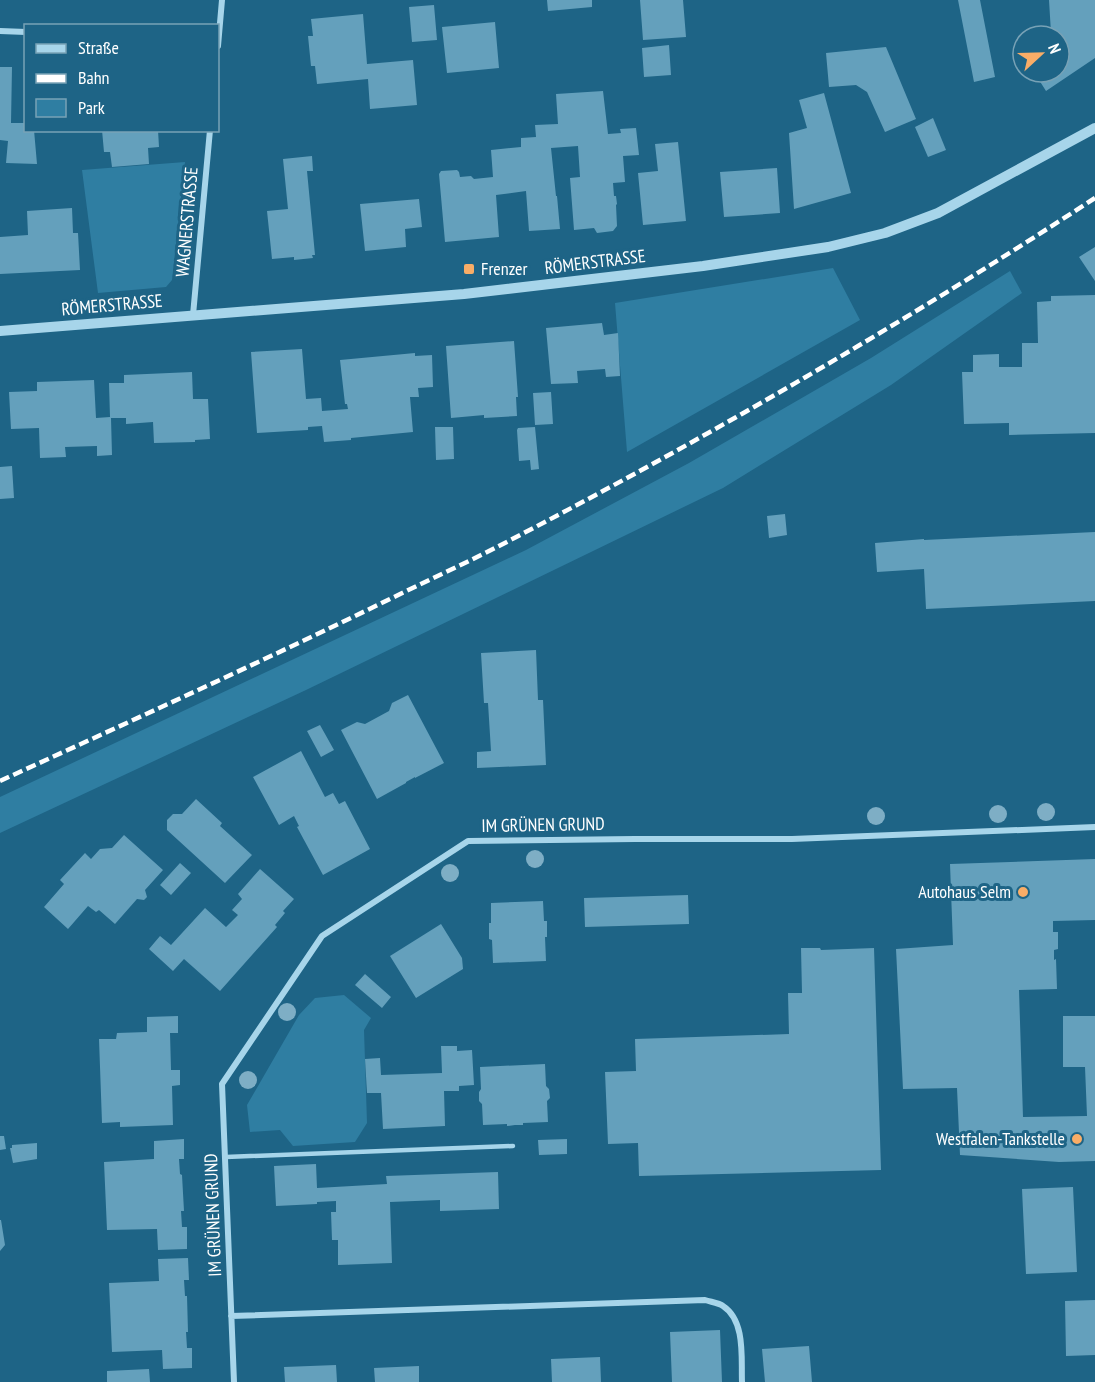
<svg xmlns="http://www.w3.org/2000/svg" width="1095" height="1382" viewBox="0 0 1095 1382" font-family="'PT Sans Narrow',sans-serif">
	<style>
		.green { fill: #2f7ea2 }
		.building { fill: #64a0bc }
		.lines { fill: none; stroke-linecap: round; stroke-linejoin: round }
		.service { stroke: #a7d5ea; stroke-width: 4.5 }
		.minor { stroke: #a7d5ea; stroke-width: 6 }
		.tertiary { stroke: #a7d5ea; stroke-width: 10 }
		.rail { stroke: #fff; stroke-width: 4.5; stroke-dasharray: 10 4.5; stroke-linecap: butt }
		.tree { fill: #7eaec5 }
		.poi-dot { fill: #f9ad67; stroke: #1e6486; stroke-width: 2 }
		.labels { text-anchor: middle; stroke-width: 6; stroke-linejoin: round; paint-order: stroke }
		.street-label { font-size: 18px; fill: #fff; stroke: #1e6486 }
		.poi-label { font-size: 18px; fill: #fff; stroke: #1e6486; text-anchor: end }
	</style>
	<rect width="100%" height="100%" fill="#1e6486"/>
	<!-- green -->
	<path class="green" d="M 185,162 L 172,280 L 166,287 L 98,293 L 82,170 Z
		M 833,268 L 860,320 L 627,452 L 615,303 Z
		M 1010,271 L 1022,293 L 891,385 L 723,488 L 306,690 L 0,833 L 0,797 L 526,550 L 689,463 L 871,358 Z
		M 344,995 L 371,1018 L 364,1030 L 367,1123 L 355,1142 L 293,1146 L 280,1130 L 250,1132 L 247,1105 L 299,1015 L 315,998 Z"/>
	<!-- building -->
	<path class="building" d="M 547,0 L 592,0 L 592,7 L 548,11 Z
		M 640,0 L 683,0 L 686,37 L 643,40 Z
		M 958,0 L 980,0 L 995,77 L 974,82 Z
		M 1049,0 L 1095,0 L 1095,58 L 1046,91 L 1034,72 L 1059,72 L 1059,36 L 1046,36 L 1051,33 Z
		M 434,5 L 437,40 L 412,42 L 409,7 Z
		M 363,14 L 367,64 L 413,60 L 417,105 L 370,109 L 368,79 L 317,84 L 315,66 L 311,66 L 308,36 L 313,36 L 311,19 Z
		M 495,22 L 499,68 L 447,73 L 442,27 Z
		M 669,45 L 671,75 L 644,77 L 642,48 Z
		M 886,47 L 916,119 L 885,132 L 867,92 L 856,85 L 829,87 L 826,53 Z
		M 0,67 L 12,67 L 11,123 L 26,123 L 26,130 L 34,130 L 37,164 L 6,163 L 8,141 L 0,140 Z
		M 603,91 L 608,134 L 621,133 L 620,129 L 636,128 L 639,155 L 623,156 L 625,182 L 613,183 L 614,196 L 616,196 L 617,204 L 616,205 L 617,226 L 613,231 L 597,233 L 594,228 L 574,230 L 570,178 L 580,177 L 578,146 L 551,148 L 556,196 L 557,196 L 560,229 L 529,231 L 526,191 L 496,195 L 499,237 L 445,242 L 439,174 L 441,171 L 457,170 L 459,172 L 460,177 L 471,176 L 474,179 L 493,177 L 491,150 L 521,147 L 521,138 L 536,137 L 535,125 L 558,124 L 556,94 Z
		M 824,93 L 851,193 L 794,209 L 789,133 L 807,128 L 799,100 Z
		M 933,118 L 946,150 L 928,157 L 915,127 Z
		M 102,130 L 158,130 L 159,147 L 148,148 L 149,164 L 112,167 L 110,152 L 104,152 Z
		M 678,142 L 686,221 L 643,225 L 638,173 L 658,171 L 655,144 Z
		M 312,156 L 313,171 L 307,171 L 315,255 L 312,255 L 313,258 L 294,260 L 294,257 L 272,259 L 267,211 L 288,209 L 283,159 Z
		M 777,168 L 780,213 L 724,217 L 720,172 Z
		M 419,199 L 422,227 L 405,229 L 406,247 L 365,251 L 360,204 Z
		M 72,208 L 73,233 L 78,233 L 80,270 L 0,274 L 0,237 L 28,235 L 27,211 Z
		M 1095,247 L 1095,281 L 1079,257 Z
		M 1095,295 L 1095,433 L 1009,435 L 1009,423 L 964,424 L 962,372 L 973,372 L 973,355 L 999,354 L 999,367 L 1022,367 L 1022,343 L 1038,343 L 1037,302 L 1051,301 L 1051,296 Z
		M 602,323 L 604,335 L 618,333 L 620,376 L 606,377 L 605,369 L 577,371 L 578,383 L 551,384 L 546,328 Z
		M 514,341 L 518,397 L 516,397 L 517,416 L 484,418 L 484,415 L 451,418 L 446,346 Z
		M 302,349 L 306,399 L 321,398 L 322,411 L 348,409 L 347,404 L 345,404 L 340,360 L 415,353 L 415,356 L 432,355 L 433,387 L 418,388 L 419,397 L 410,397 L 413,432 L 351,438 L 351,440 L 324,442 L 322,426 L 308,427 L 308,430 L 257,433 L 251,352 Z
		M 192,372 L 193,399 L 208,399 L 210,439 L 195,440 L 195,442 L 154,443 L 153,422 L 126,424 L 126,418 L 111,418 L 112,455 L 97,456 L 97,446 L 65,447 L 66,457 L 40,458 L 39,428 L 11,429 L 9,392 L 37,391 L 37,382 L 94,380 L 96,418 L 110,417 L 109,383 L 124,383 L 124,375 Z
		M 551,392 L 553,424 L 535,425 L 533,393 Z
		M 435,427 L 453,427 L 454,459 L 436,460 Z
		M 535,427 L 539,469 L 531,470 L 530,460 L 519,461 L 517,430 L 518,428 Z
		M 12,466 L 14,498 L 0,499 L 0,467 Z
		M 785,514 L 787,535 L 769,538 L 767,516 Z
		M 1095,532 L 1095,601 L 926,609 L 924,569 L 877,572 L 875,543 L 924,539 L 924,540 Z
		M 536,650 L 538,700 L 543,700 L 546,765 L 477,768 L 477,752 L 491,751 L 488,703 L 484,703 L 481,653 Z
		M 408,695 L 444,763 L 415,778 L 415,777 L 406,782 L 406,783 L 377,799 L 341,730 L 357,722 L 365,724 L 389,711 L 392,703 Z
		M 320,725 L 334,750 L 321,757 L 307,731 Z
		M 301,751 L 325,797 L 333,793 L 339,804 L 345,801 L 370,849 L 323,875 L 297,827 L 299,826 L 294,816 L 279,825 L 253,777 Z
		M 196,799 L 222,823 L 220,826 L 252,855 L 225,883 L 167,830 L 167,820 L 173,814 L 182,814 Z
		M 124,835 L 163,870 L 145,890 L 147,897 L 144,900 L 137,899 L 115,924 L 99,910 L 96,912 L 88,906 L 68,929 L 44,907 L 64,884 L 60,880 L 85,853 L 91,859 L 100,849 L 112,848 Z
		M 1095,859 L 1095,920 L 1053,921 L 1053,932 L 1058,932 L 1058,949 L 1054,950 L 1054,960 L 1056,959 L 1057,989 L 1019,990 L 1023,1117 L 1087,1116 L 1085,1067 L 1063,1067 L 1063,1016 L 1095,1016 L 1095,1161 L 1059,1162 L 960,1155 L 957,1088 L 903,1089 L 896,949 L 953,945 L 950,864 Z
		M 180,863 L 191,873 L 171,895 L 160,885 Z
		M 260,869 L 294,899 L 283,911 L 285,913 L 275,925 L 277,927 L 220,991 L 184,959 L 173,971 L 149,949 L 160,936 L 171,945 L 205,908 L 226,927 L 238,915 L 232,910 L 242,899 L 238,894 Z
		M 688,895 L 689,924 L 585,927 L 584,898 Z
		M 543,901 L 544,921 L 547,921 L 547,937 L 545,937 L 546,961 L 493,963 L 492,940 L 489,939 L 489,923 L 491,923 L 491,903 Z
		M 441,924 L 462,958 L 463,969 L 416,998 L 390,956 Z
		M 801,948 L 820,948 L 821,950 L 874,948 L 881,1170 L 639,1176 L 638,1143 L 608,1144 L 605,1072 L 636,1071 L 635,1039 L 789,1034 L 788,993 L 802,993 Z
		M 365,974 L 391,997 L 382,1008 L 355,985 Z
		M 178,1016 L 178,1033 L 170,1033 L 171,1070 L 180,1070 L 180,1085 L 172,1086 L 173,1125 L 120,1127 L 120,1122 L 102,1123 L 99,1039 L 116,1039 L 117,1033 L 147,1032 L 147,1017 Z
		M 441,1046 L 457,1046 L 457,1051 L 472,1050 L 474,1085 L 459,1086 L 459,1091 L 444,1091 L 445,1126 L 383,1129 L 381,1093 L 367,1093 L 365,1059 L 380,1058 L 381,1075 L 442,1073 Z
		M 545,1064 L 546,1086 L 549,1089 L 550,1098 L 547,1101 L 548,1122 L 523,1123 L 523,1125 L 515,1125 L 507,1126 L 507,1124 L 483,1125 L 482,1104 L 479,1101 L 479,1092 L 481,1089 L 480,1067 Z
		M 0,1136 L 4,1136 L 6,1149 L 0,1150 Z
		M 184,1139 L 184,1159 L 179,1159 L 180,1174 L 182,1175 L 184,1211 L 181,1211 L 182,1227 L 187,1227 L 187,1249 L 158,1250 L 157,1229 L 107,1230 L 104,1162 L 154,1159 L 154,1141 Z
		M 567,1139 L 567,1154 L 539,1155 L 538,1140 Z
		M 37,1143 L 37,1159 L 13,1163 L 10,1148 L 12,1148 L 12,1145 Z
		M 316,1164 L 317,1188 L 387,1184 L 386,1176 L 498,1172 L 499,1209 L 440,1211 L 440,1200 L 390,1202 L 392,1263 L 338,1265 L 338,1240 L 332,1240 L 331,1212 L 336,1212 L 336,1201 L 317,1202 L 317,1204 L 276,1206 L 274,1166 Z
		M 1073,1187 L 1077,1272 L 1026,1274 L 1022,1189 Z
		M 0,1220 L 1,1220 L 5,1245 L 0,1251 Z
		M 188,1258 L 189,1280 L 184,1280 L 185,1296 L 187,1296 L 188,1332 L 186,1332 L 187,1348 L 192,1348 L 192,1368 L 163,1369 L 162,1350 L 112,1352 L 109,1283 L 159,1281 L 158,1259 Z
		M 1095,1300 L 1095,1355 L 1066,1356 L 1065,1301 Z
		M 720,1330 L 722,1382 L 672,1382 L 670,1332 Z
		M 809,1346 L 812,1382 L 765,1382 L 762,1349 Z
		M 600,1357 L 601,1382 L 552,1382 L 551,1359 Z
		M 336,1365 L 337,1382 L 285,1382 L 284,1367 Z
		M 419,1366 L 419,1382 L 375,1382 L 374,1368 Z
		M 149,1369 L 150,1382 L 107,1382 L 107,1371 Z"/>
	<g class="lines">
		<!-- service -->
		<path class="service" d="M 226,1157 L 513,1146"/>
		<!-- minor -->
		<path class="minor" d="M 0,31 L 26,32
			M 218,46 L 222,0
			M 193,315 L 210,130
			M 231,1316 L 705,1300 C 711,1302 719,1303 723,1306 C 746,1321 741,1359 742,1382
			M 234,1382 L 222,1084 L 322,936 L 468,841 L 635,839 L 792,839 L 1095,827"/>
		<!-- tertiary -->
		<path class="tertiary" d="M 0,331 L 464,294 L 703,266 L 828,247 L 885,233 L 938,213 L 1095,128"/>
		<!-- rail -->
		<path class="rail" d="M 0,781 C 131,721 261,662 390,599 C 426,581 462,565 497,547 C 702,441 902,324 1095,198"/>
	</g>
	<!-- trees -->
	<g class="tree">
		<circle cx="1046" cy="812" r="9"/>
		<circle cx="998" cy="814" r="9"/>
		<circle cx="876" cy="816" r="9"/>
		<circle cx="535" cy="859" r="9"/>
		<circle cx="450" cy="873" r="9"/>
		<circle cx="287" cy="1012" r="9"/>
		<circle cx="248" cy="1080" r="9"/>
	</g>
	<!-- markers -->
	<g class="poi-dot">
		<rect x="463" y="263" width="12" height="12" rx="3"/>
		<circle cx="1023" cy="892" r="6"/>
		<circle cx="1077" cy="1139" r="6"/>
	</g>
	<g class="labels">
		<!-- street labels -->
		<g class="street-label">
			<text transform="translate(187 222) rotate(-85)" y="6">WAGNERSTRASSE</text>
			<text transform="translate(595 262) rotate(-7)" y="6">RÖMERSTRASSE</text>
			<text transform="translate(112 305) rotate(-5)" y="6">RÖMERSTRASSE</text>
			<text transform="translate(543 825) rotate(-1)" y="6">IM GRÜNEN GRUND</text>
			<text transform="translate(213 1215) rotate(-92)" y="6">IM GRÜNEN GRUND</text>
		</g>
		<!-- poi labels -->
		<g class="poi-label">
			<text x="481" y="275" text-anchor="start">Frenzer</text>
			<text x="1011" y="898">Autohaus Selm</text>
			<text x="1065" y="1145">Westfalen-Tankstelle</text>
		</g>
	</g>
	<!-- legend -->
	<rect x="24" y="24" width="195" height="108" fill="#1e6486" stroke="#78a2b6" stroke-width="1.5"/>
	<rect x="36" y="44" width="30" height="9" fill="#a7d5ea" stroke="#78a2b6" stroke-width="1.5"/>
	<text x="78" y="54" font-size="18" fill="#ffffff">Straße</text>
	<rect x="36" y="74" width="30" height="9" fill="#ffffff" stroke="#78a2b6" stroke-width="1.5"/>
	<text x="78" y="84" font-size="18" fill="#ffffff">Bahn</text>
	<rect x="36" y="99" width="30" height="18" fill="#2f7ea2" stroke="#78a2b6" stroke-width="1.5"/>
	<text x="78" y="114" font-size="18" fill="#ffffff">Park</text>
	<!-- north arrow -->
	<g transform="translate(1041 54) rotate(68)"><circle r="28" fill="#1e6486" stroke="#78a2b6" stroke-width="1.5"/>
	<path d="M0-4.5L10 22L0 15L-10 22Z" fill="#f9ad67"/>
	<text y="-9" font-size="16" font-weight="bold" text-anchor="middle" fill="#ffffff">N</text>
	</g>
</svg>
